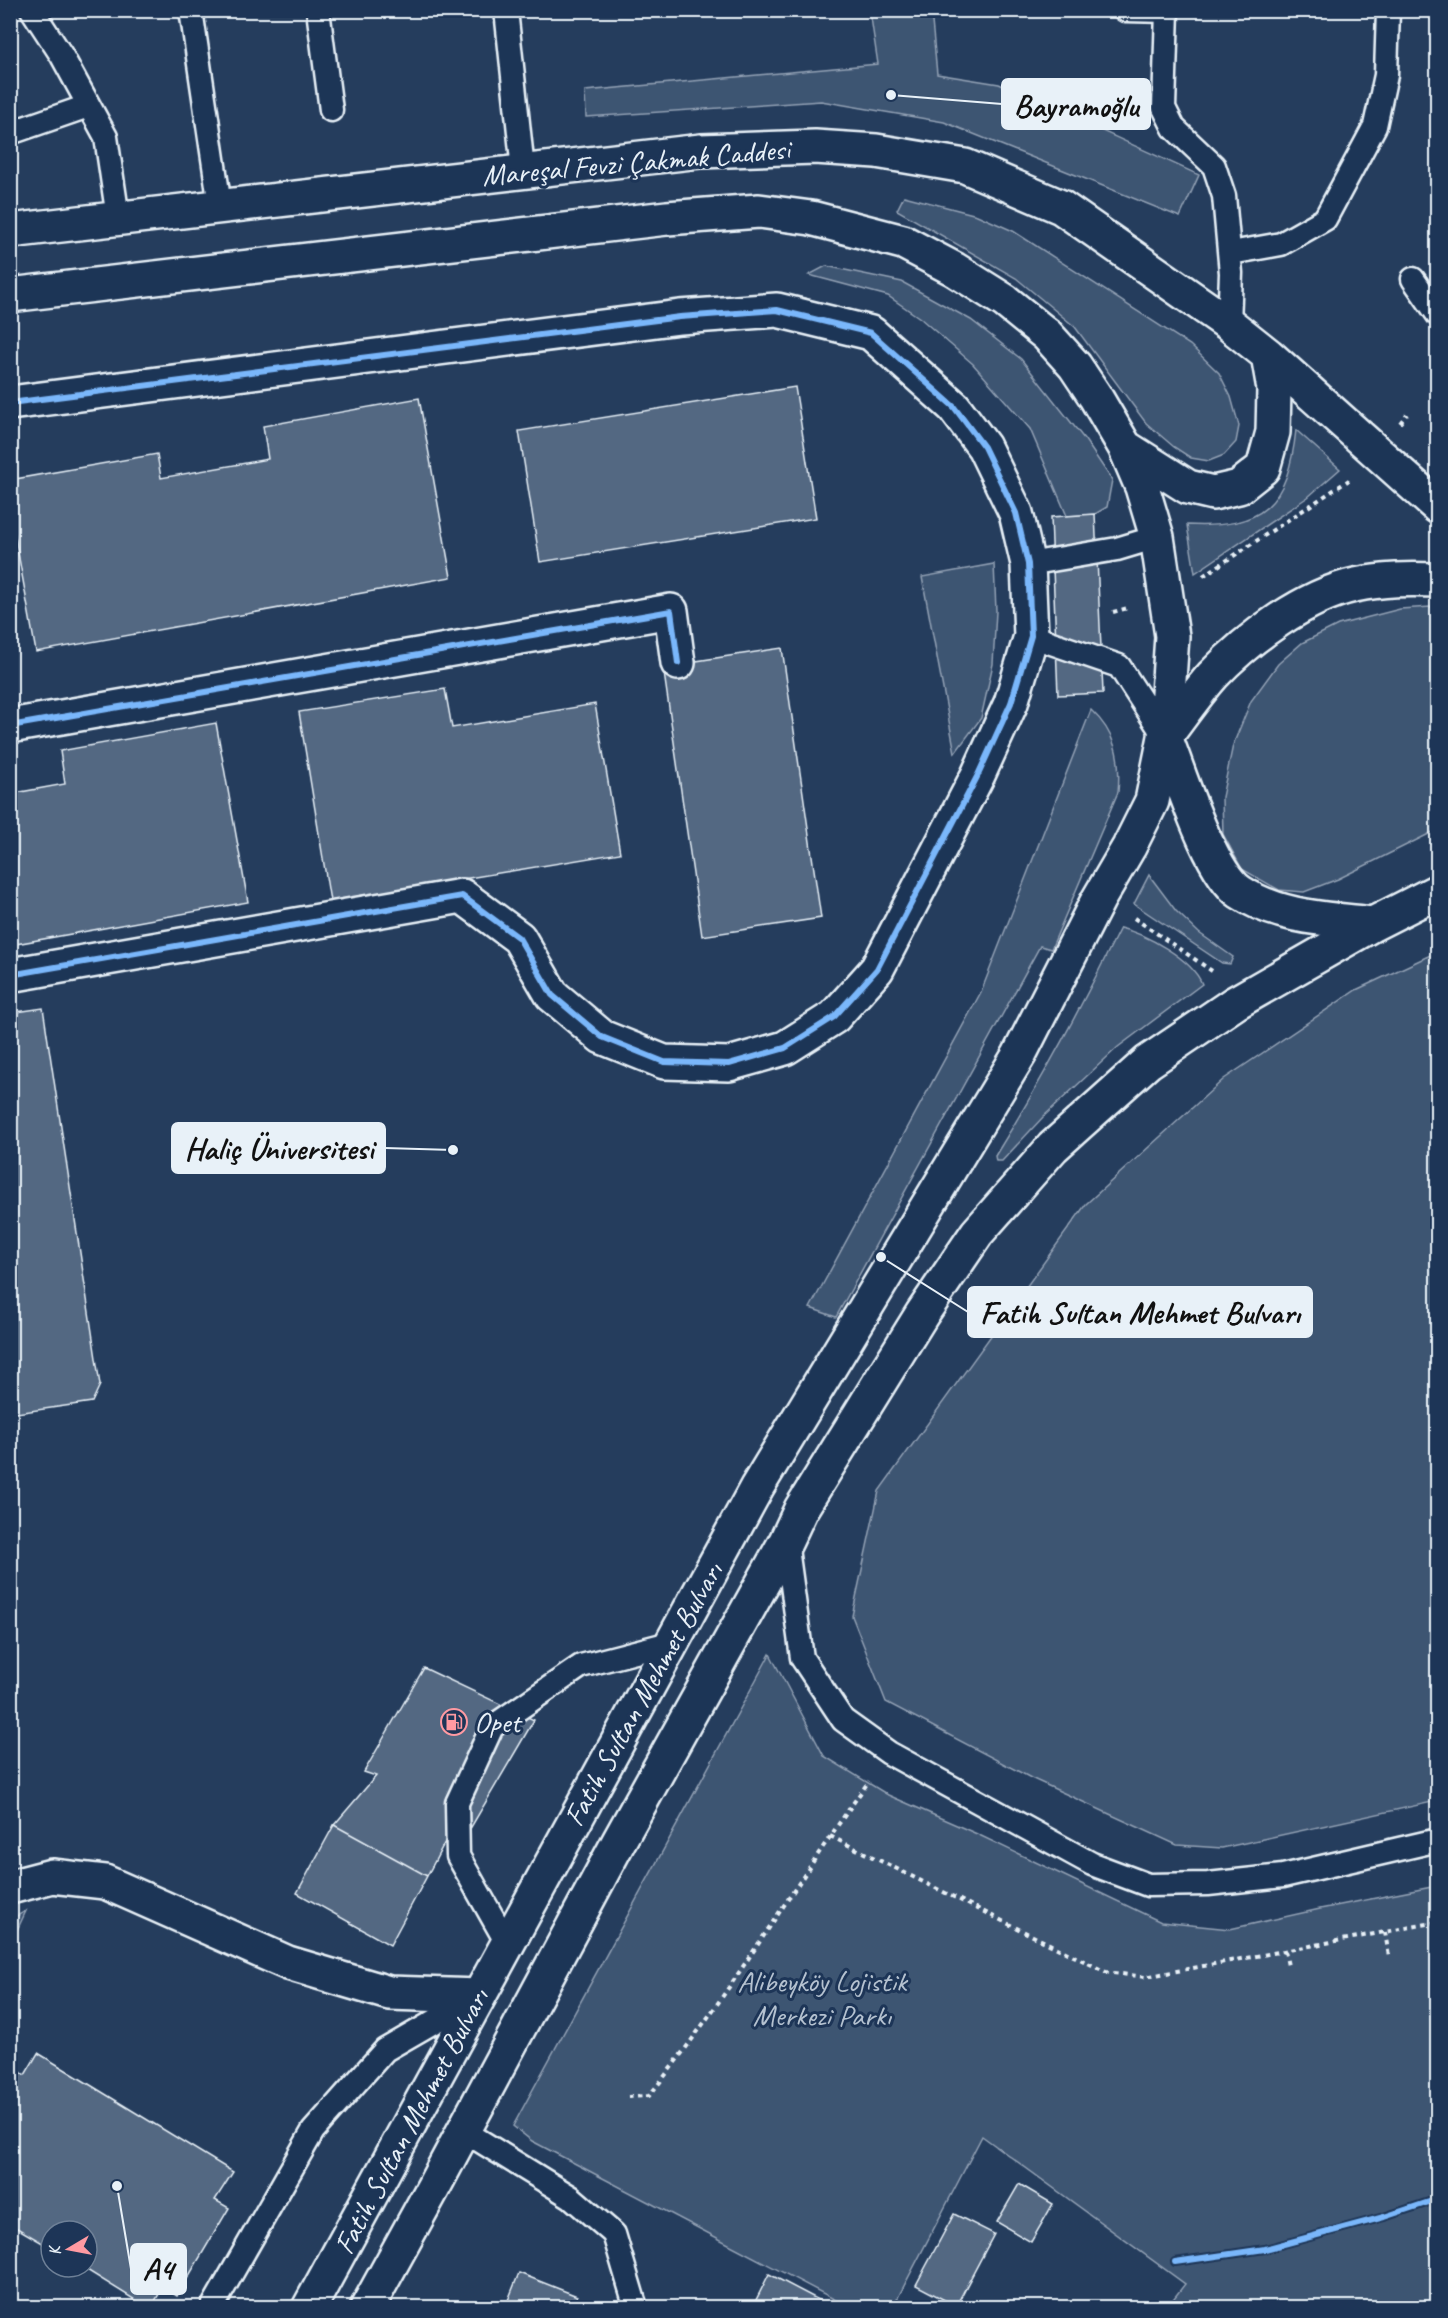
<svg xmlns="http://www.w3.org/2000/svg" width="1448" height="2318" viewBox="0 0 1448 2318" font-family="Caveat,sans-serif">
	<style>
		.green { fill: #3e5472; stroke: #93a2b5; stroke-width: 1.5 }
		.building { fill: #536782; stroke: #e8f1f8; stroke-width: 1.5 }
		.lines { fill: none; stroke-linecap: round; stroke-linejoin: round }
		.service-casing { stroke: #e8f1f8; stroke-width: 27 }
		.minor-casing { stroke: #e8f1f8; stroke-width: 38 }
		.primary-casing { stroke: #e8f1f8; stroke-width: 38 }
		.path { stroke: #e8f1f8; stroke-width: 4; stroke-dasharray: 4.5 4.5; stroke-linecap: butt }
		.service { stroke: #1d3557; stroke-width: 22 }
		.minor { stroke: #1d3557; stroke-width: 33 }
		.primary { stroke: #1d3557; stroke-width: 33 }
		.cycleway-casing { stroke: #1d3557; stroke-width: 10 }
		.cycleway { stroke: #7ab7fb; stroke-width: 6 }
		.labels { text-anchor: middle; stroke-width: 6; stroke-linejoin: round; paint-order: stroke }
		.street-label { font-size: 30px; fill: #e8f1f8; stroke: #1d3557 }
		.poi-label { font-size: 30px; fill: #e8f1f8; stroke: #1d3557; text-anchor: start }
		.park-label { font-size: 30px; fill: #b5c2d0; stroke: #1d3557 }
		.leader { fill: none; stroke: #e8f1f8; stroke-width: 2 }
		.callout-dot { fill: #e8f1f8; stroke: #1d3557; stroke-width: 2 }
		.callout { fill: #e8f1f8; stroke: #e8f1f8; stroke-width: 2 }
		.callout-label { font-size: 32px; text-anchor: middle; font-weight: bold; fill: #111 }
	</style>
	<rect width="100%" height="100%" fill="#253d5d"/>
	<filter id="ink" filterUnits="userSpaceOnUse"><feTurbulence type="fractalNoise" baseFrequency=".0167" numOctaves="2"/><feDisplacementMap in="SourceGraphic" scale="12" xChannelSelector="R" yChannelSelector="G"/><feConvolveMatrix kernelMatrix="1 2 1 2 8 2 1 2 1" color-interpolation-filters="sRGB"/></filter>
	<g filter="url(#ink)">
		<!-- green -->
		<path class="green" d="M 870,11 L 931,11 L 937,74 L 999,84 L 1199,175 L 1180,217 L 944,122 L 821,101 L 586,117 L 585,91 L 878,64 Z
			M 904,196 L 977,215 L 1013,231 L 1190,345 L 1219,373 L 1231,397 L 1239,426 L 1236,442 L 1224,455 L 1209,461 L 1191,458 L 1174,447 L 1146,423 L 1075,327 L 1016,278 L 897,210 Z
			M 826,266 L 902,282 L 971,320 L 1021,359 L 1085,440 L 1112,480 L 1107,507 L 1095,514 L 1067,516 L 1030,429 L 973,364 L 920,318 L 888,296 L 809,275 Z
			M 1296,430 L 1340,469 L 1308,497 L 1195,573 L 1187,525 C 1263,529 1288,505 1296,430 Z
			M 994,564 L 996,611 L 993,664 L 981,718 L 955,753 L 922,577 Z
			M 1431,607 L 1438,608 L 1437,830 L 1338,879 L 1304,892 L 1279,890 L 1242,869 L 1223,834 L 1222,797 L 1233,745 L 1251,701 L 1278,664 L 1302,643 L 1338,625 L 1400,609 Z
			M 1091,710 C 1116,733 1121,759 1118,792 L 1051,949 L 1040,946 L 836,1317 L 810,1308 L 981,992 Z
			M 1149,875 L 1176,911 L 1199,933 L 1233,957 L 1230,964 L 1222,963 L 1134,904 Z
			M 1120,928 C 1146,934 1192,959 1202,984 L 1118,1047 L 1044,1116 L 1002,1161 L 996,1161 L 995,1156 C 1041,1082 1082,1006 1120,928 Z
			M 1437,952 L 1437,1801 L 1222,1848 L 1177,1845 L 1031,1778 L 886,1702 L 852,1616 L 879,1491 L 1086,1204 L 1224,1079 L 1356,990 Z
			M 770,1654 L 824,1756 L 888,1795 L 977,1834 L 1161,1922 L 1230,1929 L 1320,1909 L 1437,1886 L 1437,2307 L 1167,2307 L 1185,2284 L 982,2136 L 893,2307 L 849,2307 L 532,2141 L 513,2126 Z
			M 26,1911 L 11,1943 L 11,1919 Z"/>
		<!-- building -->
		<path class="building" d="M 795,387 L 816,518 L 540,562 L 519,431 Z
			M 419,398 L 451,577 L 36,652 L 10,509 L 10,480 L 157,454 L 161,478 L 268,459 L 263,426 Z
			M 1095,514 L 1103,693 L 1058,695 L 1051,517 Z
			M 782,648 L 821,918 L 702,936 L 663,666 Z
			M 445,689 L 452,728 L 595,704 L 620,853 L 330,901 L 299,712 Z
			M 216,723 L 248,902 L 10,945 L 10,794 L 65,784 L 60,751 Z
			M 43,1008 L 100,1385 L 92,1402 L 10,1414 L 10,1013 Z
			M 424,1668 L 534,1720 L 470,1829 L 457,1819 L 427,1876 L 334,1825 L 376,1776 L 364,1772 Z
			M 334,1825 L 427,1876 L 390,1945 L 297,1893 Z
			M 38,2053 L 233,2172 L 215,2200 L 229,2208 L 177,2296 L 163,2287 L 151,2308 L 148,2308 L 82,2267 L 87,2267 L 87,2231 L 51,2231 L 51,2248 L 10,2224 L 10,2066 L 25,2075 Z
			M 1019,2184 L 1053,2204 L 1031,2242 L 997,2222 Z
			M 954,2214 L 994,2234 L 956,2306 L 916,2285 Z
			M 519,2273 L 577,2296 L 572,2308 L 505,2308 Z
			M 769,2274 L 834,2308 L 752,2308 Z"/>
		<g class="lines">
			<defs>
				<path id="service" d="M 32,10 L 62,56 L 106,137 L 118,218
					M 191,10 L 220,206
					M 318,10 L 331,110
					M 506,10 L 523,170
					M 1125,10 L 1167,11
					M 1167,10 L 1164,108 L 1174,128 L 1214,166 L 1224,196 L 1231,273 L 1229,324
					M 10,133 L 88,106
					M 1231,253 L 1281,244 L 1325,219 L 1375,126 L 1386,75 L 1388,10
					M 1413,279 L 1438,315
					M 1028,564 L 1117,549 L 1157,537
					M 1031,636 L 1119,666 L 1165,737
					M 786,1541 L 802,1658 L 843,1720 L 889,1753 L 1092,1864 L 1148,1885 L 1208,1884 L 1283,1876 L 1438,1840
					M 507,1943 L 458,1856 L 457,1803 L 492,1727 L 581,1666 L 670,1643
					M 464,2131 L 571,2197 L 614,2234 L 636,2308
					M 212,2308 L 313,2131 L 385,2050 L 477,1997"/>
				<path id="minor" d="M 10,403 L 680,317 L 777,310 L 871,333 L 954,407 L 984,447 L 1016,513 L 1028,564 L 1031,636 L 1011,703 L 978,775 L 877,969 L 834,1017 L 785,1048 L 729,1064 L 664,1062 L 602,1037 L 552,995 L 519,938 L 462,896 L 10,975
					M 10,726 L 671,611 L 678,663
					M 10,1887 L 52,1876 L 105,1882 L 288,1963 L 389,1993 L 479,1996"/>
				<path id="primary" d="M 10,231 L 701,151 L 815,147 L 876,151 L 965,166 L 1061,207 L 1229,324 L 1268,355 L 1438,507
					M 10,295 L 667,218 L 759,211 L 811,218 L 903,242 L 954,269 L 1005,301 L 1047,335 L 1075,366 L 1095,396 L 1125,447 L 1142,487 L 1157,537 L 1172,636 L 1165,737 L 1152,801 L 1129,847 L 1098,900 L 1019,1055 L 757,1487 L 309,2308
					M 1125,447 L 1188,487 L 1213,493 L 1239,487 L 1263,468 L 1273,432 L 1274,389 L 1268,355
					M 1165,737 C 1181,716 1196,694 1213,675 C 1248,638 1305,596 1355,585 C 1383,579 1409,579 1438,580
					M 1165,737 C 1180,774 1209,871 1240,892 C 1279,918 1328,919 1373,924
					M 367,2308 L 433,2188 L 619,1841 L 786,1541 L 801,1509 L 922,1314 L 977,1233 L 1053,1147 L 1148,1062 L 1235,1003 L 1373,924 L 1438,891"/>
			</defs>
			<!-- service casing -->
			<use href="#service" class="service-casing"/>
			<!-- minor casing -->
			<use href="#minor" class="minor-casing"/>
			<!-- primary casing -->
			<use href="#primary" class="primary-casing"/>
			<!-- path -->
			<path class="path" d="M 1400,423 L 1407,414
				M 1203,576 L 1349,480
				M 1113,612 L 1128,608
				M 1134,918 L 1212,971
				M 830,1836 L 1106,1972 L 1145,1977 L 1438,1922
				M 1385,1932 L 1389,1957
				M 1285,1951 L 1288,1966
				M 628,2097 L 649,2096 C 729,1996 794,1885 869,1781"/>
			<!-- service -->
			<use href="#service" class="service"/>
			<!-- minor -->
			<use href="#minor" class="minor"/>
			<!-- primary -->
			<use href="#primary" class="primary"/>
			<defs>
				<path id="cycleway" d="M 10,403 L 680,317 L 777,310 L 871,333 L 954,407 L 984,447 L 1016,513 L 1028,564 L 1031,636 L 1011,703 L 978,775 L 877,969 L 834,1017 L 785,1048 L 729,1064 L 664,1062 L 602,1037 L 552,995 L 519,938 L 462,896 L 10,975
					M 10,726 L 671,611 L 678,663
					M 1175,2262 L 1265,2249 L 1384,2217 L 1438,2199"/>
			</defs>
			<!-- cycleway casing -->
			<use href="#cycleway" class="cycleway-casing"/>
			<!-- cycleway -->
			<use href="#cycleway" class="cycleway"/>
		</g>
	</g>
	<!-- icons -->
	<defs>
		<symbol id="fuel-ring" viewBox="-11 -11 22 22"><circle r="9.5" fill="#1d3557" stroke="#ff9aa2" stroke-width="1.5"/><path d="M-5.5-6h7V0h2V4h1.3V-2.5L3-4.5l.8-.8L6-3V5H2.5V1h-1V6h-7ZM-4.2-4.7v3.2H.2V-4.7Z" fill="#ff9aa2"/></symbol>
	</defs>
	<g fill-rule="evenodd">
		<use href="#fuel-ring" x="439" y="1707" width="30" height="30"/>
	</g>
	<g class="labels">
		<!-- street labels -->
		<g class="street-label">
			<text transform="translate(636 162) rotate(-5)" y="10">Mareşal Fevzi Çakmak Caddesi</text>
			<text transform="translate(643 1694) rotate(-61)" y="10">Fatih Sultan Mehmet Bulvarı</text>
			<text transform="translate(411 2121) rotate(-62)" y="10">Fatih Sultan Mehmet Bulvarı</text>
		</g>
		<!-- poi labels -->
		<g class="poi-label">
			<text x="474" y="1732">Opet</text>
		</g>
		<!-- park labels -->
		<g class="park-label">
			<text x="822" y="1991">Alibeyköy Lojistik<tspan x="822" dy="34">Merkezi Parkı</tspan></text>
		</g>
	</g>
	<!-- callouts -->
	<path class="leader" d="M891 95L1002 104M453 1150L385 1148M881 1257L968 1312M117 2186L131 2269"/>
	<g class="callout-dot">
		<circle cx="891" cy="95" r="6"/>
		<circle cx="453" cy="1150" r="6"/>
		<circle cx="881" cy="1257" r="6"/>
		<circle cx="117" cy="2186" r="6"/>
	</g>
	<g class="callout">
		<rect x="1002" y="79" width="148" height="50" rx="6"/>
		<rect x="172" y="1123" width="213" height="50" rx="6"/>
		<rect x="968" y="1287" width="344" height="50" rx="6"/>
		<rect x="131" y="2244" width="55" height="50" rx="6"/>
	</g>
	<g class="callout-label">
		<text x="1076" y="116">Bayramoğlu</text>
		<text x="279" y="1159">Haliç Üniversitesi</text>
		<text x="1140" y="1323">Fatih Sultan Mehmet Bulvarı</text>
		<text x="158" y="2280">A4</text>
	</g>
	<!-- margin -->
	<rect width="1448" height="2318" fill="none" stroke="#1d3557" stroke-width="36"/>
	<rect x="18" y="18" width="1412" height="2282" fill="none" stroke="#e8f1f8" stroke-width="2" filter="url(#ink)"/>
	<!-- north arrow -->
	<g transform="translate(69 2249) rotate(260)"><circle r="28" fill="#1d3557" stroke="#6e8097" stroke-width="1.5"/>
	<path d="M0-4.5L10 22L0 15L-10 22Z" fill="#ff9aa2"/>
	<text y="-9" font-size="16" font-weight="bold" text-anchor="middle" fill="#e8f1f8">K</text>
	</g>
</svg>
